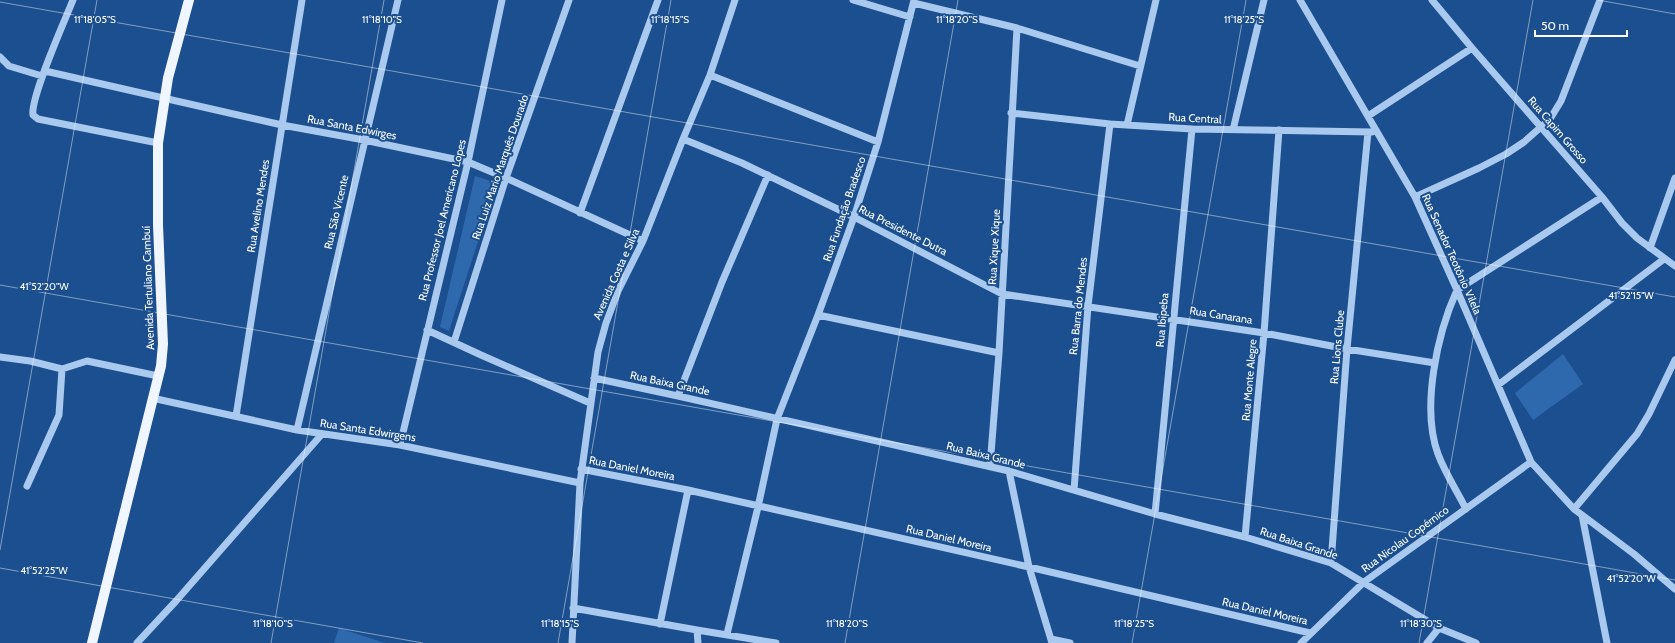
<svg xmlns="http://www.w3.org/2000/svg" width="1675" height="643" viewBox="0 0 1675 643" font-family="Cabin,sans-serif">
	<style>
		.green { fill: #2e69ad }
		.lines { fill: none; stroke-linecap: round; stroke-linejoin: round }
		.minor { stroke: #a9c9ee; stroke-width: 7 }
		.major { stroke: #f0f6ff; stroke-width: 10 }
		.ticks { fill: none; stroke: #fff; stroke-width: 1; stroke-opacity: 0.45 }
		.labels { text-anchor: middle; stroke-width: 4; stroke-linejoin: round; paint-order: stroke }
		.street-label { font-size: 11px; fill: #fff; stroke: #1b4f8f }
		.ticks-label { font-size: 10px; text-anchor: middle; fill: #fff; stroke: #1b4f8f; stroke-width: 4; stroke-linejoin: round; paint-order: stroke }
	</style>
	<rect width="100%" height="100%" fill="#1b4f8f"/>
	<!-- green -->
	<path class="green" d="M 475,176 L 497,183 L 449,331 L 440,327 Z
		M 1563,354 L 1583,384 L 1533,420 L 1515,393 Z
		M 339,628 L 385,643 L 334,643 Z"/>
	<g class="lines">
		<!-- minor -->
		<path class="minor" d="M 73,0 C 65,20 30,98 33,115 L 38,119 L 158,143
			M 853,0 L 910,17
			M 1300,0 L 1415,197 L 1457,290 L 1531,462 L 1574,509 L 1634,554 L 1675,589
			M 1432,0 L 1472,48 L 1602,197 L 1622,223 L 1637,238 L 1675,266
			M 914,3 L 1017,28 L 1140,66
			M 0,57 L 9,66 L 42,76
			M 45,71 L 282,125 L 364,140 L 468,162 L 506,178 L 643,241
			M 710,75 L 878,142
			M 1011,113 L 1110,124 L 1192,129 L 1372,132
			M 1368,116 L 1472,48
			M 1127,125 L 1156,0
			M 1233,130 L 1264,0
			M 683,139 L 742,163 L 854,217 L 1002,294 L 1264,333 L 1347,349 L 1435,363
			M 1415,197 L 1479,168 L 1506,154 L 1524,142 L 1550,119 L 1561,101 L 1600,0
			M 580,213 L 658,0
			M 1650,248 L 1675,178
			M 818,315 L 999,353
			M 427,330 L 481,355 L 590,403
			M 454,342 L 506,178 L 569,0
			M 0,357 L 30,361 L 62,369
			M 594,378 L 678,396 L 1009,471 L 1155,514 L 1245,537 L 1331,563 L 1439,628 L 1476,643
			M 1498,385 L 1664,259
			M 678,396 L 722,282 L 768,175
			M 152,398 L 297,430 L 400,445 L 580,483
			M 236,416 L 302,0
			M 297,430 L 398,0
			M 400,445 L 468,162 L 502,0
			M 990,466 L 999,353 L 1017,28
			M 581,469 L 688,490 L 1029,567 L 1310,633
			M 1009,471 L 1029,567 L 1052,643
			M 27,486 L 59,415 L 62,369 L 87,361 L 158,376
			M 1074,490 L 1088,306 L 1110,124
			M 1466,509 C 1457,491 1445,473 1438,454 C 1421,408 1437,334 1457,290 L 1602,197
			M 1574,509 L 1637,434 L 1649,414 L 1675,360
			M 1155,514 L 1192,129
			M 1582,515 L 1607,643
			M 1245,537 L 1264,333 L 1279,130
			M 1331,563 L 1347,349 L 1368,132
			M 573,608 L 697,630 L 776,643
			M 660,624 L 688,490
			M 697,630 L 698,643
			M 727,634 L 758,507 L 777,419 L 818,315 L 854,217 L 878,142 L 914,0
			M 1051,639 L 1070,643
			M 137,643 L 176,601 L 322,434
			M 572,643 L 580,483 L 598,352 L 606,323 L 618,291 L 643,241 L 683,139 L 710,75 L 735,0
			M 1301,643 L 1364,582 L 1531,462
			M 1427,643 L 1439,628"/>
		<!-- major -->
		<path class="major" d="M 92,643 L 161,366 L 163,344 L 158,225 L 158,143 L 168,78 L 189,0"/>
	</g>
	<!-- ticks -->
	<path class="ticks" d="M 1598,0 L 1675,14M 0,2 L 1675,297M 0,285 L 1675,580M 0,550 L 97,0M 0,568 L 423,643M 271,643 L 384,0M 558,643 L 671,0M 845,643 L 958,0M 1132,643 L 1246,0M 1419,643 L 1533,0"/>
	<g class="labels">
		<!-- street labels -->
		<g class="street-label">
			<text transform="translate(1195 118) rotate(3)" y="4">Rua Central</text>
			<text transform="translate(352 127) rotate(11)" y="4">Rua Santa Edwirges</text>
			<text transform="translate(1558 130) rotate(49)" y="4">Rua Capim Grosso</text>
			<text transform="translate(500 167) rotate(-71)" y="4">Rua Luiz Mario Marquês Dourado</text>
			<text transform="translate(258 206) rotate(-81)" y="4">Rua Avelino Mendes</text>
			<text transform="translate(844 209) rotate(-71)" y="4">Rua Fundação Bradesco</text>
			<text transform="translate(336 212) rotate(-77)" y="4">Rua São Vicente</text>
			<text transform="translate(442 220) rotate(-76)" y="4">Rua Professor Joel Americano Lopes</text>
			<text transform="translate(903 230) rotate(27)" y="4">Rua Presidente Dutra</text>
			<text transform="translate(994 247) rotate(-87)" y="4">Rua Xique Xique</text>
			<text transform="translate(1452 254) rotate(66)" y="4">Rua Senador Teotônio Vilela</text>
			<text transform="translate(616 274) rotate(-66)" y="4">Avenida Costa e Silva</text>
			<text transform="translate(148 288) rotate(-92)" y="4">Avenida Tertuliano Cambuí</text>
			<text transform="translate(1078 306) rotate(-84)" y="4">Rua Barra do Mendes</text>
			<text transform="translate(1221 315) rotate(9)" y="4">Rua Canarana</text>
			<text transform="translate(1162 320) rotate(-85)" y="4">Rua Ibipeba</text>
			<text transform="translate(1337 347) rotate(-85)" y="4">Rua Lions Clube</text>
			<text transform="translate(1249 380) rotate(-85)" y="4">Rua Monte Alegre</text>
			<text transform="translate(670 383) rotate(12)" y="4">Rua Baixa Grande</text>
			<text transform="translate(368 430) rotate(9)" y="4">Rua Santa Edwirgens</text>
			<text transform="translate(986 455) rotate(14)" y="4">Rua Baixa Grande</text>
			<text transform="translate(632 468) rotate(11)" y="4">Rua Daniel Moreira</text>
			<text transform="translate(949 538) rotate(13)" y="4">Rua Daniel Moreira</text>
			<text transform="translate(1405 539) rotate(-36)" y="4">Rua Nicolau Copérnico</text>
			<text transform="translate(1299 543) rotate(18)" y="4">Rua Baixa Grande</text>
			<text transform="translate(1265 611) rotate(13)" y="4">Rua Daniel Moreira</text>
		</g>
	</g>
	<g class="ticks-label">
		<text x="95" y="23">11°18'05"S</text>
		<text x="382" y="23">11°18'10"S</text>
		<text x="670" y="23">11°18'15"S</text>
		<text x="957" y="23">11°18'20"S</text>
		<text x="1244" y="23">11°18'25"S</text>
		<text x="44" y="290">41°52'20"W</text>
		<text x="1631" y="299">41°52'15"W</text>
		<text x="44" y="574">41°52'25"W</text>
		<text x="1631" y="582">41°52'20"W</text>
		<text x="273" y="627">11°18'10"S</text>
		<text x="560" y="627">11°18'15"S</text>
		<text x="847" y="627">11°18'20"S</text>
		<text x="1134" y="627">11°18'25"S</text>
		<text x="1421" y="627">11°18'30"S</text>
	</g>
	<!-- scale -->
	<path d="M1535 30v6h92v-6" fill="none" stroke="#ffffff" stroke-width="2"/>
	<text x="1541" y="30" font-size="12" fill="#ffffff" stroke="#1b4f8f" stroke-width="3" paint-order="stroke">50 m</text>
</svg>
